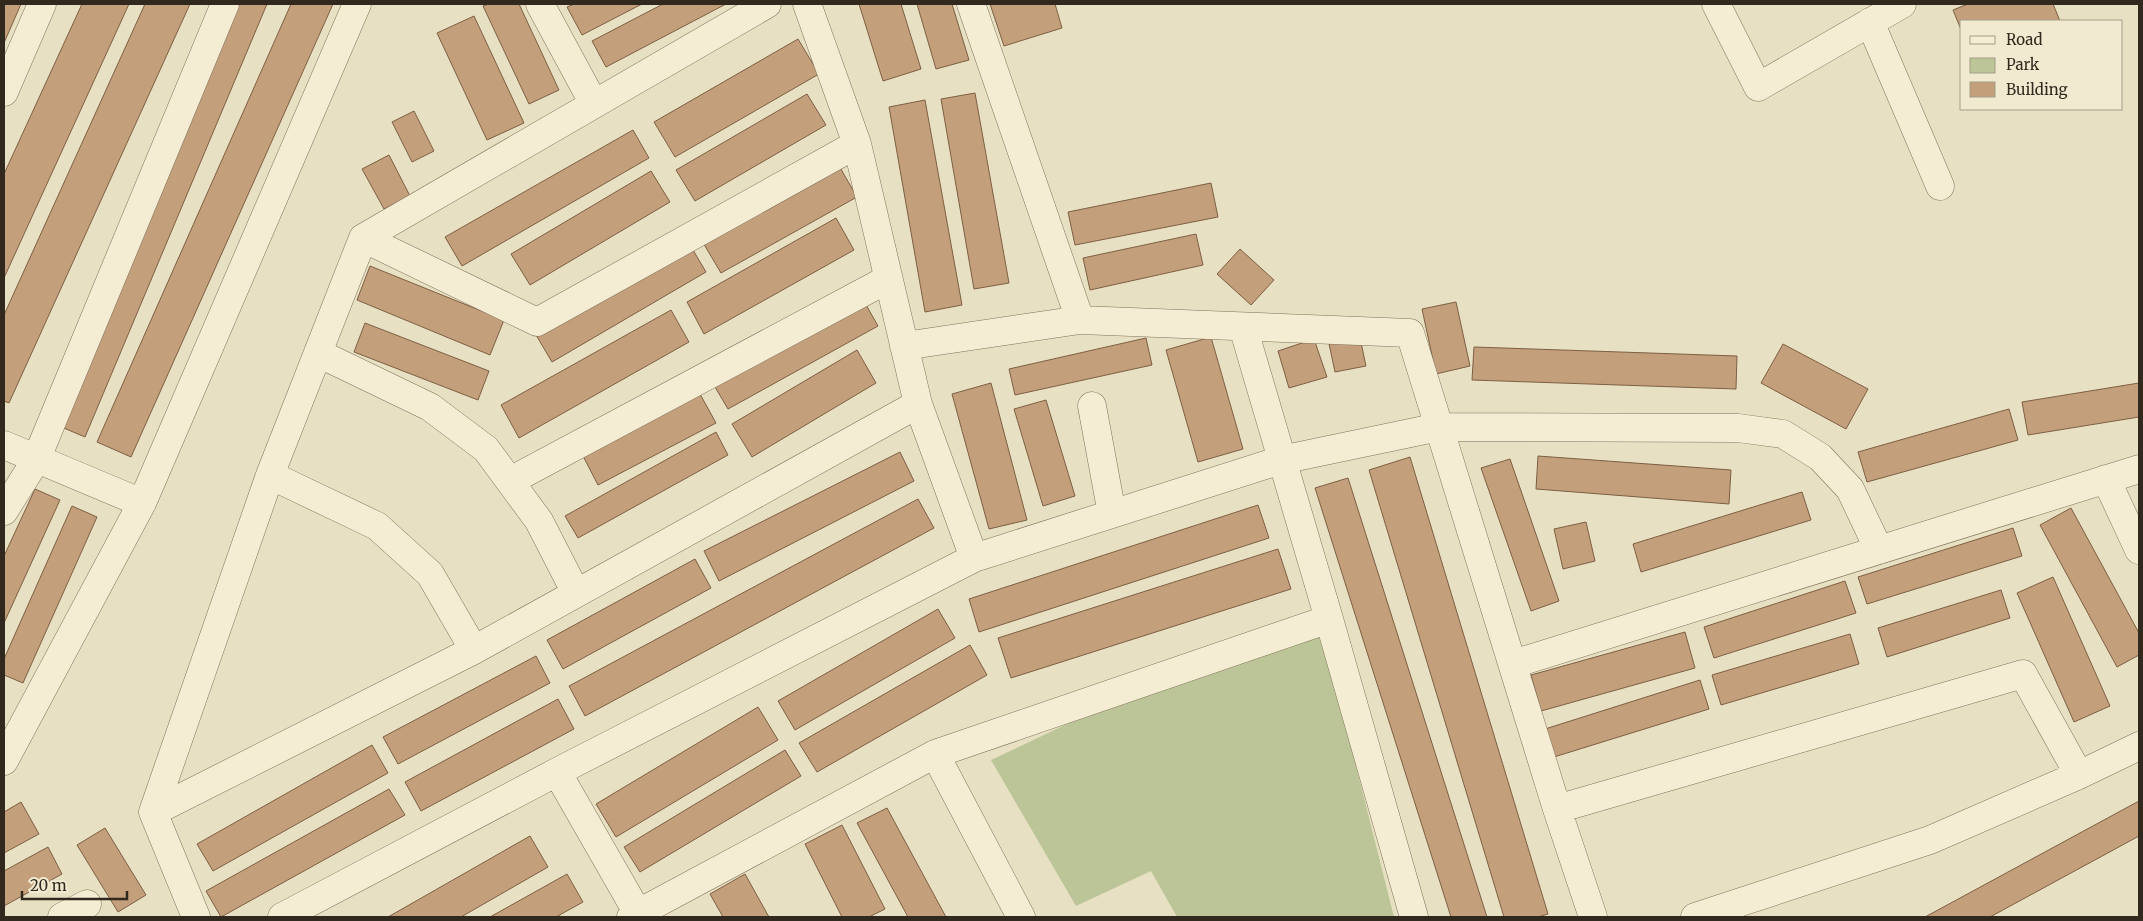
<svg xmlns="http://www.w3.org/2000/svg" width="2143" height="921" viewBox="0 0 2143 921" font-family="Merriweather,serif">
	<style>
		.green { fill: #bcc597 }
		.building { fill: #c39f7b; stroke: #7d5f43 }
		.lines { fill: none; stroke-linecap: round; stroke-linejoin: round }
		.minor-casing { stroke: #80725b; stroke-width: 29 }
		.minor { stroke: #f4edd4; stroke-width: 28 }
	</style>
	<rect width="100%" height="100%" fill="#e8e0c2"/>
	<!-- green -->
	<path class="green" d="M 1323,635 L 1394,917 L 1177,917 L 1151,871 L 1076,906 L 991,760 L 1069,723 Z"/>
	<!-- building -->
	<path class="building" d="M 4,4 L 21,4 L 4,43 Z
		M 82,4 L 129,4 L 4,278 L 4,174 Z
		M 145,4 L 190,4 L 9,403 L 4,401 L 4,315 Z
		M 236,4 L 267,4 L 85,437 L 59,426 Z
		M 291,4 L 333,4 L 131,457 L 97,442 Z
		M 489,4 L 519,4 L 559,90 L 529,104 L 483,6 Z
		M 574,4 L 642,4 L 582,35 L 567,7 Z
		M 663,4 L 726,4 L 606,67 L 592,41 Z
		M 859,4 L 901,4 L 921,69 L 883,81 Z
		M 917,4 L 952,4 L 969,60 L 936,69 Z
		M 990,4 L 1055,4 L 1062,28 L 1004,46 Z
		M 1968,4 L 2053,4 L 2060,21 L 1962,21 L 1962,32 L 1953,10 Z
		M 474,16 L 524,123 L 487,140 L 437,33 Z
		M 798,39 L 819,74 L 675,157 L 654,122 Z
		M 975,93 L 1009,283 L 974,289 L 941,99 Z
		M 807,94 L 826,125 L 695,201 L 676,170 Z
		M 925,100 L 962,305 L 925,312 L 889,107 Z
		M 414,111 L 434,151 L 412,162 L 392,122 Z
		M 633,130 L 649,158 L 462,266 L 445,237 Z
		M 389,155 L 410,196 L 384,209 L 362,169 Z
		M 838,164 L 857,197 L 721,273 L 702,241 Z
		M 651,171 L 670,202 L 530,285 L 511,254 Z
		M 1211,183 L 1218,217 L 1075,245 L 1068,212 Z
		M 836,218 L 854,250 L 704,334 L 687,302 Z
		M 1196,234 L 1203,265 L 1090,290 L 1083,258 Z
		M 690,245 L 706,272 L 552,362 L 536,335 Z
		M 1240,249 L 1274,280 L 1251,305 L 1217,274 Z
		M 370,266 L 504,320 L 490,355 L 357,300 Z
		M 1456,302 L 1470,366 L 1436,374 L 1422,309 Z
		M 865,303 L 878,326 L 728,409 L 715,387 Z
		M 671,310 L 689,342 L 519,438 L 501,405 Z
		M 365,323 L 489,371 L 478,400 L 354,352 Z
		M 1359,333 L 1366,366 L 1335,372 L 1328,339 Z
		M 1211,337 L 1243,449 L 1198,462 L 1166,350 Z
		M 1146,338 L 1152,365 L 1015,395 L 1009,369 Z
		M 1314,339 L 1327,377 L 1289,388 L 1278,351 Z
		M 1783,344 L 1868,389 L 1846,429 L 1761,383 Z
		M 1474,347 L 1737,356 L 1736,389 L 1472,380 Z
		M 857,350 L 876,383 L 752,457 L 732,424 Z
		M 991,383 L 1027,520 L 989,529 L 952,394 Z
		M 2139,383 L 2139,417 L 2028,435 L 2022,402 Z
		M 700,394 L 716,423 L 598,485 L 583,456 Z
		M 1046,400 L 1075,496 L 1043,506 L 1014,409 Z
		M 2009,409 L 2018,440 L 1867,482 L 1858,452 Z
		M 716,432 L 728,455 L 578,538 L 565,516 Z
		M 900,452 L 914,481 L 719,581 L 704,551 Z
		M 1538,456 L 1731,470 L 1729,504 L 1536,489 Z
		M 1410,457 L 1548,914 L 1538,917 L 1504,917 L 1369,470 Z
		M 1510,459 L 1559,601 L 1531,611 L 1481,468 Z
		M 1348,478 L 1487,917 L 1451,917 L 1315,488 Z
		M 35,489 L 60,500 L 4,623 L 4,556 Z
		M 1802,492 L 1811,520 L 1641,572 L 1633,544 Z
		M 918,499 L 934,528 L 585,716 L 569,686 Z
		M 1258,505 L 1269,538 L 979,632 L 969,599 Z
		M 72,506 L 97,517 L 23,683 L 4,675 L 4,659 Z
		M 2071,508 L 2139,633 L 2139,655 L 2117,667 L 2040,525 Z
		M 1586,522 L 1595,561 L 1563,569 L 1554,529 Z
		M 2013,528 L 2022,556 L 1867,604 L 1858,577 Z
		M 1278,549 L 1291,589 L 1011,678 L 998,638 Z
		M 695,559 L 711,588 L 563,669 L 547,640 Z
		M 2053,577 L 2110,706 L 2074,722 L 2017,593 Z
		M 1845,581 L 1856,613 L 1714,658 L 1704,627 Z
		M 2001,590 L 2010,618 L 1887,657 L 1878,628 Z
		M 938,609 L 955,638 L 795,730 L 778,701 Z
		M 1685,632 L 1695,668 L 1541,711 L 1531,675 Z
		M 1850,634 L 1859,664 L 1721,705 L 1712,675 Z
		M 970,645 L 987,675 L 817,772 L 799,743 Z
		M 536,656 L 550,683 L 398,764 L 383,737 Z
		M 1700,680 L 1709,709 L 1554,757 L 1545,729 Z
		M 558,699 L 574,729 L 421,811 L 405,782 Z
		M 758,707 L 778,740 L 616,837 L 596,804 Z
		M 372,745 L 388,773 L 213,871 L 197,844 Z
		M 785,750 L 801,776 L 640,872 L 624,847 Z
		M 389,789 L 405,815 L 221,917 L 206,891 Z
		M 2139,801 L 2139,836 L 1990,917 L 1925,917 Z
		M 21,802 L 39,834 L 4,853 L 4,812 Z
		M 887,808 L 946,917 L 908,917 L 857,823 Z
		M 842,825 L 885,909 L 869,917 L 842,917 L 805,844 Z
		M 105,828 L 146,895 L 118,912 L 77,845 Z
		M 530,836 L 548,867 L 461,917 L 388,917 Z
		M 48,847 L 62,874 L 4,906 L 4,871 Z
		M 567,874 L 583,902 L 556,917 L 490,917 Z
		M 745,874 L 769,917 L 723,917 L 710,894 Z"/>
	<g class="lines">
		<defs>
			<path id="minor" d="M 540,4 L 594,104
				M 807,4 L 857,144 L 918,404 L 974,558
				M 971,4 L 1080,320
				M 1716,4 L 1758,87 L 1902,4
				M 1870,22 L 1940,186
				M 4,92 L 42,4
				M 363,238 L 537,322 L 857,144
				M 1243,327 L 1329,619 L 1414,917
				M 904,346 L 1080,320 L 1410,333 L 1557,809 L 1593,917
				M 318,353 L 430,407 L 486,449 L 539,521 L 576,593
				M 1092,406 L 1112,514
				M 4,445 L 142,503
				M 270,475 L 377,526 L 430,574 L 474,650
				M 2106,479 L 2139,550
				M 510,481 L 888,279
				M 4,511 L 36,460 L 225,4
				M 1513,664 L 2139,469
				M 935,754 L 1021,917
				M 4,761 L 142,503 L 357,4
				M 557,772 L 640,917
				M 1557,809 L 2023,674 L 2079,775
				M 153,812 L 474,650 L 918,404
				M 62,917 L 87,904
				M 196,917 L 153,812 L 270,475 L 363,238 L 767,4
				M 282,917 L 557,772 L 974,558 L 1281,460 L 1439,427 L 1738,428 L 1783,434 L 1820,457 L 1850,489 L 1879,550
				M 631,917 L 935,754 L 1329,619
				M 1695,917 L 1930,840 L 2079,775 L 2139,746"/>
		</defs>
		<!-- minor casing -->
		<use href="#minor" class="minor-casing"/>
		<!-- minor -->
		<use href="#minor" class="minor"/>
	</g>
	<!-- border -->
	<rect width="2143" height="921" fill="none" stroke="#32291e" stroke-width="10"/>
	<!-- legend -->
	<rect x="1960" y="20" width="162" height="90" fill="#f1ead0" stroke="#a59d89"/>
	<rect x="1970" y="36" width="25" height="8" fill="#f4edd4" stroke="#a59d89"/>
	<text x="2006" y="45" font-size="15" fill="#32291e">Road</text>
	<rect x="1970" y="58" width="25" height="15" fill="#bcc597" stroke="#a59d89"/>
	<text x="2006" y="70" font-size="15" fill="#32291e">Park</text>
	<rect x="1970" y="82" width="25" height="15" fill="#c39f7b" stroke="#a59d89"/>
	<text x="2006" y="95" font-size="15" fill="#32291e">Building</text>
	<!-- scale -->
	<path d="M22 891v8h105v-8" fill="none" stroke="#32291e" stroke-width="2.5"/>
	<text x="30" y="891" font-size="15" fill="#32291e" stroke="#f1ead0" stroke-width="4" paint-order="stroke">20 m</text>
</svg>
